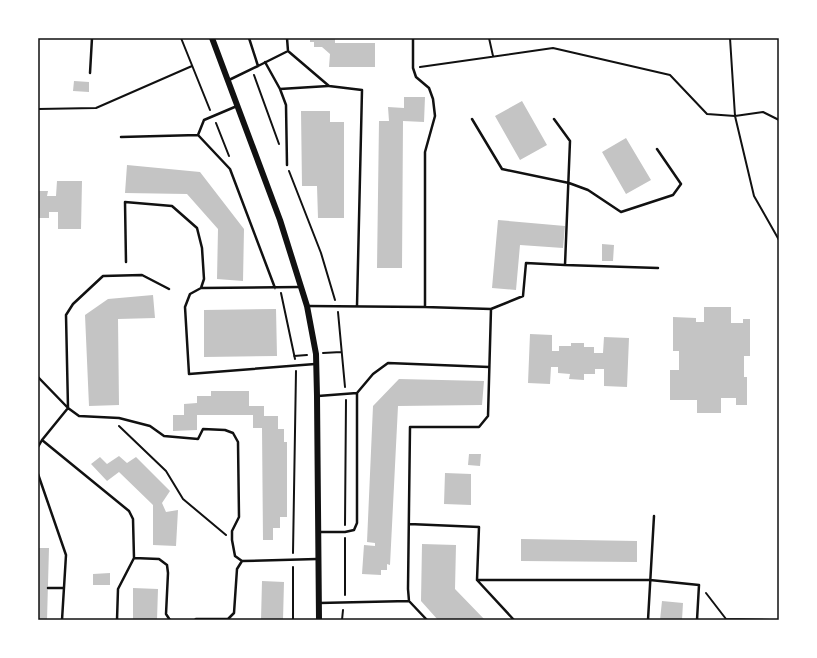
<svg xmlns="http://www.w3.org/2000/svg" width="817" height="658" viewBox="0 0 817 658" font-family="'DM Sans',sans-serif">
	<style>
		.building { fill: #c4c4c4 }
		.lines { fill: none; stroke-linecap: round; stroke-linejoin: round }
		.path { stroke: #111; stroke-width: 2 }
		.service { stroke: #111; stroke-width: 2.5 }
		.tertiary { stroke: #111; stroke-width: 6 }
		.neatline { fill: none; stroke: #111; stroke-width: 1.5 }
	</style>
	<rect width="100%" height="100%" fill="#fff"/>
	<!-- building -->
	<path class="building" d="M 310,38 L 335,38 L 335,43 L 375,43 L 375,67 L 329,67 L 330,54 L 322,47 L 314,47 L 314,42 L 310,42 Z
		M 74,81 L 89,82 L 89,92 L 73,91 Z
		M 404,97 L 425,97 L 424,122 L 403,121 L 402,268 L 377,268 L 379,121 L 389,121 L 388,107 L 404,108 Z
		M 522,101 L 547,145 L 520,160 L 495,116 Z
		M 301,111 L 330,111 L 330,122 L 344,122 L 344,218 L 318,218 L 317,186 L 302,186 Z
		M 626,138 L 651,180 L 626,194 L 602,152 Z
		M 127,165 L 200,172 L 244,229 L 243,281 L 217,279 L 218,229 L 187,194 L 125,193 Z
		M 57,181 L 82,181 L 81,229 L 58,229 L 58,212 L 49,212 L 49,218 L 38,218 L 38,191 L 48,191 L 47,196 L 56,196 Z
		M 498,220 L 565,226 L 563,248 L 520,245 L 516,290 L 492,288 Z
		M 602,244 L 614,245 L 613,261 L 602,261 Z
		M 153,295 L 155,318 L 118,319 L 119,405 L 89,406 L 85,315 L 108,299 Z
		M 704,307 L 731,307 L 731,323 L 743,323 L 743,319 L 750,319 L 750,356 L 744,356 L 744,377 L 747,377 L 747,405 L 736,405 L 736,398 L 721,398 L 721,413 L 697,413 L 697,400 L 670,400 L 670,370 L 679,370 L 679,351 L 673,351 L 673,317 L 696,318 L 696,322 L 704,322 Z
		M 276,309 L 277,356 L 204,357 L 204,310 Z
		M 530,334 L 552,335 L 552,351 L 559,351 L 559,346 L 571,346 L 571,343 L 584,343 L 584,347 L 594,347 L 594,353 L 603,353 L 604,337 L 629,338 L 627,387 L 604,386 L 604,369 L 595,369 L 595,374 L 584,374 L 584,380 L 569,379 L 570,374 L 558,373 L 558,367 L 551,367 L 550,384 L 528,383 Z
		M 399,379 L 484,381 L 482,405 L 398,406 L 390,565 L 387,564 L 387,570 L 381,570 L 381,575 L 362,574 L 364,545 L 375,546 L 375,543 L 367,542 L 373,406 Z
		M 211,391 L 249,391 L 249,406 L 264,406 L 264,416 L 278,416 L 278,429 L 284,429 L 284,442 L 287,442 L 287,517 L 280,517 L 280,528 L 273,528 L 273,540 L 263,540 L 262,428 L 253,428 L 253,415 L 197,415 L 197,430 L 173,431 L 173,415 L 184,415 L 184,404 L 197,403 L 197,396 L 211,396 Z
		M 469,454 L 481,454 L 480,466 L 468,465 Z
		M 119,456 L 127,463 L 136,457 L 170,491 L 162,503 L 166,512 L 178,510 L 176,546 L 153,545 L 153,505 L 119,472 L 107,481 L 91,464 L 100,457 L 107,464 Z
		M 445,473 L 471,474 L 471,505 L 444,504 Z
		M 521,539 L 637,541 L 637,562 L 521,561 Z
		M 422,544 L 456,545 L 455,589 L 485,620 L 438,620 L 421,601 Z
		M 38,548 L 49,548 L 47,620 L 38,620 Z
		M 110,573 L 110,585 L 93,585 L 93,574 Z
		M 262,581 L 284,582 L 283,620 L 261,620 Z
		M 133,588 L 158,589 L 157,620 L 133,620 Z
		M 662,601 L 683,603 L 682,620 L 660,620 Z"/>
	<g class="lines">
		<!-- path -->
		<path class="path" d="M 181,38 L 210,110
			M 489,38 L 493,56
			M 730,38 L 735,116 L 754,196 L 779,240
			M 420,67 L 553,48 L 670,75 L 707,114 L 735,116 L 763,112 L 779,120
			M 254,75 L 279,144
			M 38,109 L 96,108 L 192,66
			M 216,123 L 229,156
			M 289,171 L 321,253 L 335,300
			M 281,293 L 295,359
			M 338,312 L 345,387
			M 323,353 L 341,352
			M 294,356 L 307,355
			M 119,426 L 166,471 L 183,499 L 226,535
			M 345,525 L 346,400
			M 293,553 L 296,371
			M 293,567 L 293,620
			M 706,593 L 726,619 L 770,620
			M 345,595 L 345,538
			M 342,620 L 343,610"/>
		<!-- service -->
		<path class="service" d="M 288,51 L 329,86 L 362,90 L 357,306
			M 265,62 L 280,89 L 328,86
			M 258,66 L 288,51 L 287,38
			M 90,73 L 92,38
			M 229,80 L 258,66 L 249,38
			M 280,89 L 286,105 L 287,165
			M 472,119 L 502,169 L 569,183 L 588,190 L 621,212 L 673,195 L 681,184 L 657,149
			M 198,135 L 204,120 L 237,106
			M 121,137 L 198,135 L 230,169 L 275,288
			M 126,262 L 125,202 L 172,206 L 197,228 L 202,248 L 204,279 L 201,288
			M 565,265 L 658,268
			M 300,287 L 201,288 L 190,294 L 185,307 L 189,374 L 315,364
			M 169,289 L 142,275 L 103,276 L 73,304 L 66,315 L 68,408 L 79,416 L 119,418 L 150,426 L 164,436 L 198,439 L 203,429 L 225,430 L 233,433 L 238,442 L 239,517 L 232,531 L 232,540 L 235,556 L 242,561
			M 307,306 L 425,307 L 425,152 L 435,116 L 433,99 L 429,88 L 416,77 L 413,68 L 413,38
			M 425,307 L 491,309 L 488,416 L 479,427 L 410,427 L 408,589 L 409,601 L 427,620
			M 491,309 L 523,296 L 526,263 L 565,265 L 570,141 L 554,119
			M 38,377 L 68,408 L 42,440
			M 357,393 L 373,374 L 388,363 L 489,367
			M 318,396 L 357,393 L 357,523 L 354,530 L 345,532 L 318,532
			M 38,447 L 42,440 L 129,511 L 133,519 L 134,558 L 118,589 L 117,620
			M 38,474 L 66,555 L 62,620
			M 409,524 L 479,527 L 477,580 L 514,620
			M 134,558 L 159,559 L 167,565 L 168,573 L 166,614 L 170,620
			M 477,580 L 650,580 L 699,585 L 697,620
			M 48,588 L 64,588
			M 319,603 L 409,601
			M 195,620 L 196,619 L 228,619 L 234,613 L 237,569 L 242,561 L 317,559
			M 648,620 L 654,516"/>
		<!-- tertiary -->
		<path class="tertiary" d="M 212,38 L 280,220 L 307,306 L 316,354 L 317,396 L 319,620"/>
	</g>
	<!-- border -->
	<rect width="817" height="658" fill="none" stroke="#ffffff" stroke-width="78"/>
	<rect x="39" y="39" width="739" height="580" class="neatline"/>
</svg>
